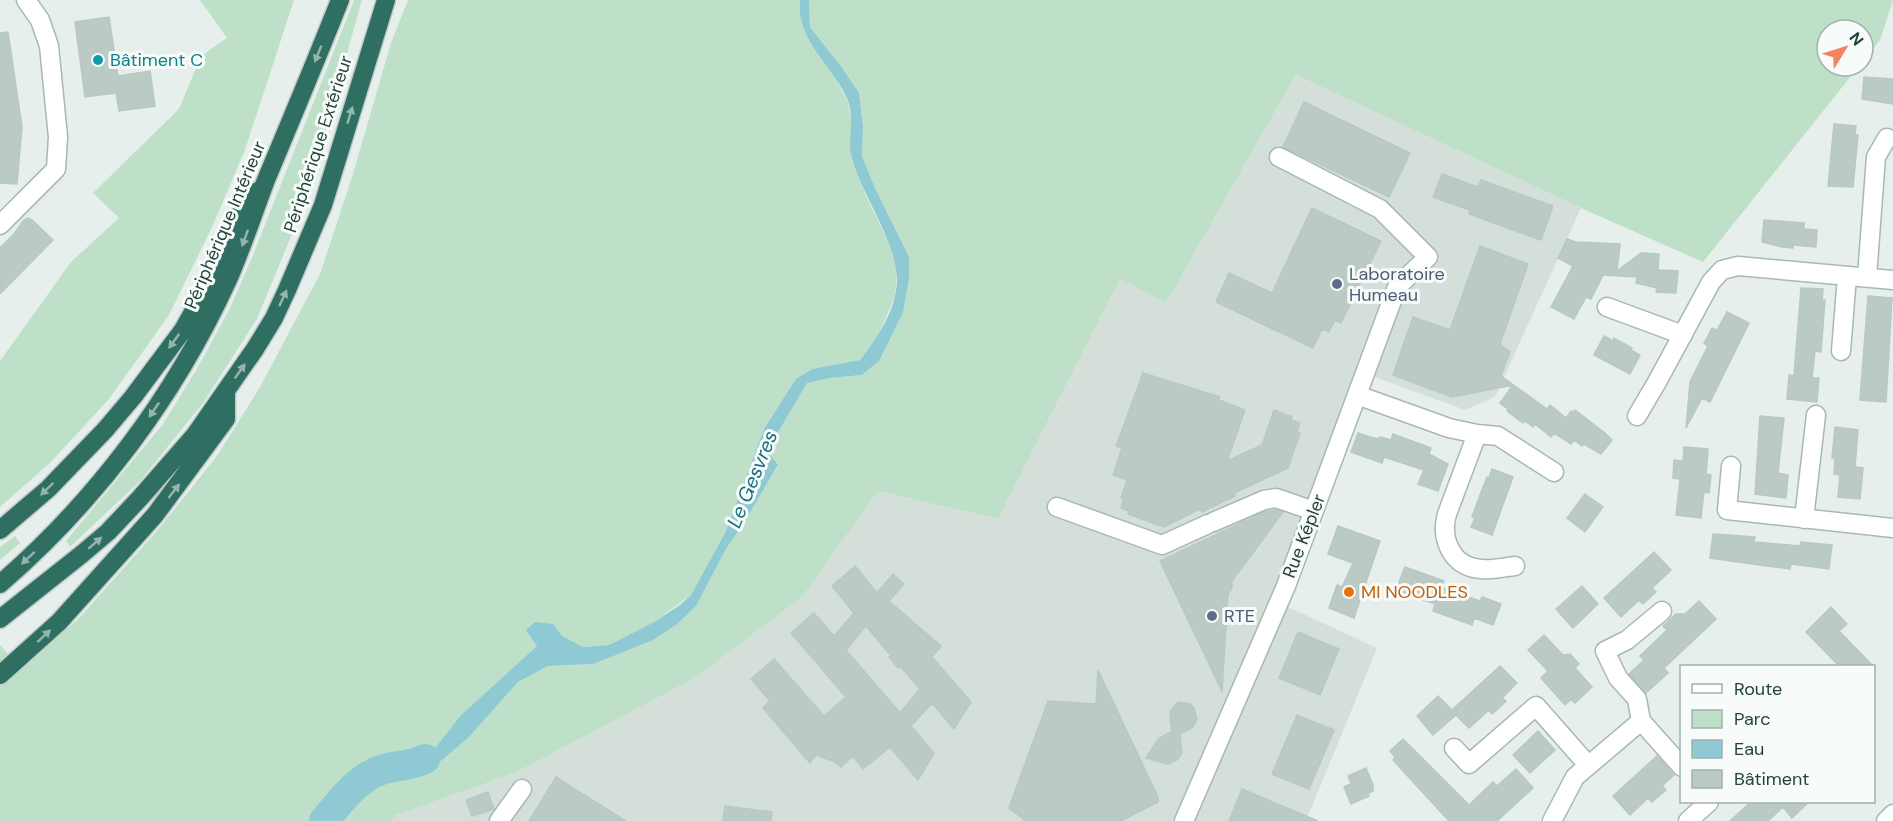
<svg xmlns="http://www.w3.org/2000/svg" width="1893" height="821" viewBox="0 0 1893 821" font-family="'DM Sans',sans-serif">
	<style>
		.built { fill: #d4dfda }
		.green { fill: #bfe0c8 }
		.water { fill: #8ec9d4 }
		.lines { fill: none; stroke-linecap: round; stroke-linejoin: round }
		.river { stroke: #8ec9d4; stroke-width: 30 }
		.building { fill: #bbcac4; stroke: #b8c9c2; stroke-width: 1.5; fill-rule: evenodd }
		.minor-casing { stroke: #a8b8b2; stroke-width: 21 }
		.highway-casing { stroke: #c2cac8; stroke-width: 21 }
		.minor { stroke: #fff; stroke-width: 18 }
		.highway { stroke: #2f6f62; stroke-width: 18 }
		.oneway { fill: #93b5ae }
		.culture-dot { fill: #0f9aa8; stroke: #f7fbf9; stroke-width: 2 }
		.service-dot { fill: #5c6f8a; stroke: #f7fbf9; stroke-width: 2 }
		.food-dot { fill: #e8710a; stroke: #f7fbf9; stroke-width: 2 }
		.labels { text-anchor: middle; stroke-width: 6; stroke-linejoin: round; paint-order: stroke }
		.culture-label { font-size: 18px; fill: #0d838f; stroke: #f7fbf9; text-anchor: start }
		.street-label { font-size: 18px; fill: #24423a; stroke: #f7fbf9 }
		.service-label { font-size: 18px; fill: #4e5e75; stroke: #f7fbf9; text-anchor: start }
		.food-label { font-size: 18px; fill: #c56008; stroke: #f7fbf9; text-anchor: start }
		.water-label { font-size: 20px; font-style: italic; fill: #1c6f80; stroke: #f7fbf9 }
	</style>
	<rect width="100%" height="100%" fill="#e6efeb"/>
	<!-- built -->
	<path class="built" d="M 1296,75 L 1581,208 L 1495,397 L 1465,410 L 1375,377 L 1288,607 L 1377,648 L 1306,821 L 391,821 L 396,815 L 515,773 L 695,678 L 803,596 L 878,491 L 998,519 L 1120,279 L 1166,303 Z"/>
	<!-- green -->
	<path class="green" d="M 200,0 L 294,0 L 245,150 L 213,225 L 169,315 L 109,399 L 51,462 L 0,507 L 0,361 L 71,262 L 119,218 L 93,193 L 179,109 L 201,56 L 227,38 Z
		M 354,0 L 362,0 L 321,146 L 297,222 L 257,319 L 203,403 L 140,481 L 70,547 L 66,541 L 163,424 L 198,367 L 230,308 L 253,255 Z
		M 408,0 L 800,0 L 799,8 L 848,102 L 852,125 L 851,157 L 867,198 L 889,243 L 897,270 L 895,296 L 877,338 L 860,360 L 812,369 L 764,429 L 726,531 L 691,595 L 654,622 L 609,645 L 583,647 L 561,636 L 553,624 L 537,646 L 461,715 L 431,753 L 350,781 L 318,821 L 0,821 L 0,645 L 22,669 L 79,618 L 156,532 L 217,456 L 260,387 L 320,274 L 353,174 L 391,43 Z
		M 809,0 L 1893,0 L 1880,40 L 1863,61 L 1863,30 L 1827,30 L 1827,66 L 1859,66 L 1703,262 L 1581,208 L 1296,75 L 1166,303 L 1120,279 L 998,519 L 878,491 L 803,596 L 695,678 L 515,773 L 396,815 L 391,821 L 340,821 L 357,795 L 400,777 L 435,766 L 468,738 L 518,682 L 548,666 L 593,664 L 696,606 L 727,547 L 744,523 L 778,466 L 767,451 L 807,383 L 830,378 L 862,375 L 879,361 L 909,257 L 875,188 L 862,156 L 863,127 L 859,93 L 843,69 L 810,27 Z
		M 15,536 L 20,543 L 0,560 L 0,547 Z"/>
	<!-- water -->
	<path class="water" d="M 800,0 L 809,0 L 810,27 L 843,69 L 859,93 L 863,127 L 862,156 L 875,188 L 909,257 L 909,278 L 903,312 L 879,361 L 862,375 L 830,378 L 807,383 L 767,451 L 778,465 L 744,523 L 727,547 L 696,606 L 677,624 L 653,640 L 593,664 L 548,666 L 518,682 L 468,738 L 435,766 L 400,777 L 358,795 L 340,821 L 318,821 L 350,781 L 431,753 L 461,715 L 537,646 L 526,630 L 535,622 L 553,624 L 562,636 L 583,647 L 609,645 L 654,622 L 680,605 L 691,595 L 726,531 L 764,429 L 796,379 L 812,369 L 860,360 C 879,336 902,301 896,269 C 890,232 863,196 852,159 C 847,141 855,119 848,101 C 834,66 796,42 800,0 Z"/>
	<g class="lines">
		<!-- river -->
		<path class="river" d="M 324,821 C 341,801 357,777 384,769 C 398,765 411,766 425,759"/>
	</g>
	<!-- building -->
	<path class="building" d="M 109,17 L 118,76 L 150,71 L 155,106 L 119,111 L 116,93 L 85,97 L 75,22 Z
		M 8,32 L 22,127 L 17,184 L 0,183 L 0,33 Z
		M 1864,77 L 1893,79 L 1893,104 L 1862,99 Z
		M 1304,102 L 1410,153 L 1389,197 L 1283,147 Z
		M 1834,124 L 1856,126 L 1855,135 L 1858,135 L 1853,187 L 1828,186 Z
		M 1442,174 L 1478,187 L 1481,180 L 1553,206 L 1541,240 L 1469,214 L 1470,210 L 1433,197 Z
		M 1312,208 L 1381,241 L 1341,323 L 1335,320 L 1329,332 L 1322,329 L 1313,348 L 1216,302 L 1229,273 L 1272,293 Z
		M 27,218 L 32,220 L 53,240 L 0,294 L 0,248 L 14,234 L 23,221 Z
		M 1764,220 L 1804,223 L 1804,229 L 1817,230 L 1816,247 L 1793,245 L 1793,248 L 1782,247 L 1762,242 Z
		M 1567,239 L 1576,242 L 1620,244 L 1617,271 L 1641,253 L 1659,254 L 1658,270 L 1678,271 L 1676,293 L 1656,292 L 1657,288 L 1636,283 L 1637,277 L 1603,275 L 1591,299 L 1586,297 L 1574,319 L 1551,307 L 1573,266 L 1558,258 Z
		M 1480,246 L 1528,264 L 1500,344 L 1510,352 L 1501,376 L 1547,409 L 1550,405 L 1566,418 L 1571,411 L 1572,413 L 1575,410 L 1605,433 L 1612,440 L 1601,454 L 1584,444 L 1582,446 L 1574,440 L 1571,444 L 1554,433 L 1551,437 L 1535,424 L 1533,427 L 1525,421 L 1523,423 L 1507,411 L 1508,409 L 1500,403 L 1513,385 L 1452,397 L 1393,375 L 1413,317 L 1450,330 Z
		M 1801,288 L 1823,289 L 1822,300 L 1825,300 L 1821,352 L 1815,351 L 1812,378 L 1819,378 L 1817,402 L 1787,399 L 1789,375 L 1794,376 Z
		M 1868,296 L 1892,298 L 1886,402 L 1860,400 Z
		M 1727,312 L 1749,323 L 1710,402 L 1702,398 L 1686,428 L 1690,382 L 1708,346 L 1704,343 L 1708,336 L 1712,328 L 1717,330 Z
		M 1604,336 L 1613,341 L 1614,338 L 1632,348 L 1631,350 L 1640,355 L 1630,374 L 1594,355 Z
		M 1143,373 L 1220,397 L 1219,400 L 1245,410 L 1227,461 L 1262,445 L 1274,410 L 1292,417 L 1291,420 L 1300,423 L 1297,432 L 1300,433 L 1288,468 L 1234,493 L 1235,496 L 1202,512 L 1200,509 L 1164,527 L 1128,514 L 1129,511 L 1121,508 L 1124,499 L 1121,498 L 1127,480 L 1113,475 L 1122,448 L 1116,446 Z
		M 1760,416 L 1784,418 L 1778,473 L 1788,475 L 1786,498 L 1755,494 Z
		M 1835,427 L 1858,430 L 1855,467 L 1863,468 L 1860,499 L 1838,497 L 1840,475 L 1834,474 L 1835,458 L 1832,458 Z
		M 1358,433 L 1370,437 L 1379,439 L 1380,437 L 1391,440 L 1393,434 L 1431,448 L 1429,454 L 1448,464 L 1438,491 L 1418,484 L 1424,470 L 1384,457 L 1382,463 L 1351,452 Z
		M 1684,447 L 1708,449 L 1706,474 L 1711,475 L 1709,493 L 1704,492 L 1701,518 L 1676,515 L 1680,479 L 1673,478 L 1674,460 L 1683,461 Z
		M 1492,469 L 1513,477 L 1492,535 L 1471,527 L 1475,518 L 1472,517 L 1480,495 L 1487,477 L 1489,478 Z
		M 1585,494 L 1603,507 L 1585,532 L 1567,518 Z
		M 1275,510 L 1283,512 L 1232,581 L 1232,588 L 1228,594 L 1222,691 L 1160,561 L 1264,512 Z
		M 1338,526 L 1380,541 L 1354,618 L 1329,608 L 1337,585 L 1342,587 L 1353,563 L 1328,554 Z
		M 1713,534 L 1755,537 L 1754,542 L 1800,546 L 1801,542 L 1832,545 L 1829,569 L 1791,564 L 1790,569 L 1710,558 Z
		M 1654,552 L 1671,570 L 1652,588 L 1656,592 L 1643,604 L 1639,600 L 1621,617 L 1604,598 Z
		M 855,566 L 877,593 L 893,574 L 904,584 L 889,601 L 941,646 L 932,657 L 971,702 L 954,729 L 932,703 L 911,726 L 934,753 L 918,780 L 890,747 L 863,769 L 853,756 L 841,767 L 835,762 L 816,755 L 810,763 L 763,708 L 770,701 L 751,679 L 774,659 L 824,716 L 846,697 L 791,633 L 814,613 L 834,636 L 854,613 L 832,586 ZM 866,626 L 891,656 L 889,657 L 898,668 L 900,666 L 920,689 L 900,713 L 846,650 Z
		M 1405,567 L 1444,581 L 1441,587 L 1480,601 L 1482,597 L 1501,604 L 1493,625 L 1474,618 L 1472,625 L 1433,611 L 1435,604 L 1396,590 Z
		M 1582,586 L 1598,604 L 1573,628 L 1556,609 Z
		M 1699,601 L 1716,619 L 1664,668 L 1668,673 L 1646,693 L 1629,674 L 1644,660 L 1640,656 L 1667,630 L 1663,626 L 1676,614 L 1685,614 Z
		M 1831,607 L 1847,624 L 1839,631 L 1873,666 L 1839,666 L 1806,632 Z
		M 1298,632 L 1339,649 L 1320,695 L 1279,678 Z
		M 1544,635 L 1563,655 L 1570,654 L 1579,664 L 1575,668 L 1592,687 L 1575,703 L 1571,699 L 1565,705 L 1541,678 L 1548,671 L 1528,650 Z
		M 1500,666 L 1517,683 L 1502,698 L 1506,701 L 1500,707 L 1492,714 L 1489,710 L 1469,728 L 1456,715 L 1433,735 L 1417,716 L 1438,696 L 1452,710 Z
		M 1098,670 L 1158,797 L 1158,802 L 1121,821 L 1026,821 L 1009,808 L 1048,701 L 1096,704 Z
		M 1178,702 L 1190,704 L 1194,708 L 1197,719 L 1193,727 L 1180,734 L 1182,752 L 1180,756 L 1177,760 L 1168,764 L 1146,758 L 1158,739 L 1172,731 L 1170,717 L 1171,710 Z
		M 1297,715 L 1334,730 L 1309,789 L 1272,774 Z
		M 1538,731 L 1555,750 L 1530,773 L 1513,755 Z
		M 1403,739 L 1469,805 L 1493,782 L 1497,786 L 1516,769 L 1533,788 L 1497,821 L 1449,821 L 1393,760 L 1395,757 L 1390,751 Z
		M 1657,756 L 1674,775 L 1662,786 L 1666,790 L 1652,802 L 1648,798 L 1630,815 L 1613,796 Z
		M 1366,768 L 1373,785 L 1373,791 L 1368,793 L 1369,796 L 1351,804 L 1344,787 L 1351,784 L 1348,776 Z
		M 556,777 L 576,790 L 626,821 L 529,821 Z
		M 1242,789 L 1318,821 L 1229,821 Z
		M 488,792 L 494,809 L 472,816 L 466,800 Z
		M 1752,801 L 1810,801 L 1792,818 L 1783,807 L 1768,821 L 1730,821 Z
		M 725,806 L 772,812 L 771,821 L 723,821 Z"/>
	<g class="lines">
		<defs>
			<path id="minor" d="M 0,225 L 56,169 L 58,137 L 49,46 L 40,20 L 26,0
				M 1867,277 L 1876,157 L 1887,138
				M 1607,307 L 1683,335
				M 1841,351 L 1847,276
				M 1357,395 L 1449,428 L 1477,434 L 1498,436 L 1554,472
				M 1637,416 L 1657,382 L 1711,282 L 1722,270 L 1738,266 L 1893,280
				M 1477,434 L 1447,514 C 1440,539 1452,568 1482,569 C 1493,570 1505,567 1515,566
				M 1731,466 L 1727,510 L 1893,528
				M 1057,507 L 1162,545 L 1208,524
				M 1804,519 L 1816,415
				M 1213,522 L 1264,500 L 1276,498 L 1314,511
				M 1641,721 L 1637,699 L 1618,678 L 1605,651 L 1627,640 L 1662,611
				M 1641,721 L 1682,767
				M 1454,748 L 1469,764 L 1536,706 L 1587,764
				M 499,821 L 522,789
				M 1184,821 L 1286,586 L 1397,287 L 1428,257 L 1380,209 L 1279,157
				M 1552,821 L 1575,777 L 1641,721
				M 1688,821 L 1709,802
				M 1886,821 L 1893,814"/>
			<path id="highway" d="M 0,530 L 48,489 L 105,430 L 133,397 L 183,330 L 205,291 L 242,210 L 258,191
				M 0,584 C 96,501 174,397 227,282 C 242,249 253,214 266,180 C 291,120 316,61 340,0
				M 0,619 L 82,554 L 108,532 L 140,498 L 195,435 L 255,349 L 274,318 L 287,290 L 323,205 L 386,0
				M 0,675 L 59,622 L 155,515 L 226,419 L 226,393"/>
		</defs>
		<!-- minor casing -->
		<use href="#minor" class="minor-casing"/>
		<!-- highway casing -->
		<use href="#highway" class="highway-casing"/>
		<!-- minor -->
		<use href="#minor" class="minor"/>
		<!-- highway -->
		<use href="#highway" class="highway"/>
	</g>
	<!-- one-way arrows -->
	<defs><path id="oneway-solid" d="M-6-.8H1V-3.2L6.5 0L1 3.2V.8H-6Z" transform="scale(1.5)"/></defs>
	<g class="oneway">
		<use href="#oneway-solid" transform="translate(318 54) rotate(112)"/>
		<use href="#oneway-solid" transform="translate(350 115) rotate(-73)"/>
		<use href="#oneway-solid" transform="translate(245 238) rotate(110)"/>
		<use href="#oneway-solid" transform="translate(283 298) rotate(-65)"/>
		<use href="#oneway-solid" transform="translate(174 341) rotate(126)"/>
		<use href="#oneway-solid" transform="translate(240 371) rotate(-55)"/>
		<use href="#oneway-solid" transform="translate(154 410) rotate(124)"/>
		<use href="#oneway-solid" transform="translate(47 489) rotate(136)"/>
		<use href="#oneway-solid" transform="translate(174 491) rotate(-52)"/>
		<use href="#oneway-solid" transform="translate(95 543) rotate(-41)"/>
		<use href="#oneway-solid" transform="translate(28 558) rotate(137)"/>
		<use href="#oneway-solid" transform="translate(44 636) rotate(-43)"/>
	</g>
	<!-- markers -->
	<circle class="culture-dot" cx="98" cy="60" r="6"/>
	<g class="service-dot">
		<circle cx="1337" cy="284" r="6"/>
		<circle cx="1212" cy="616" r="6"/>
	</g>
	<circle class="food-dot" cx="1349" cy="592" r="6"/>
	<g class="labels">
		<!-- culture labels -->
		<g class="culture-label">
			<text x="110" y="66">Bâtiment C</text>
		</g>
		<!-- street labels -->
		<g class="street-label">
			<text transform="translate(318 144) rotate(-72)" y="6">Périphérique Extérieur</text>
			<text transform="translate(225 225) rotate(-67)" y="6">Périphérique Intérieur</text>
			<text transform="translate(1304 536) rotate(-69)" y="6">Rue Képler</text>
		</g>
		<!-- service labels -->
		<g class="service-label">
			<text x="1349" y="280">Laboratoire<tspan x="1349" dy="21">Humeau</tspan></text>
			<text x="1224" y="622">RTE</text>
		</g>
		<!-- food labels -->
		<g class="food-label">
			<text x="1361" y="598">MI NOODLES</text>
		</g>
		<!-- water labels -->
		<g class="water-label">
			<text transform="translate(752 479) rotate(-68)" y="7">Le Gesvres</text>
		</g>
	</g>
	<!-- legend -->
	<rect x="1680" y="665" width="195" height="138" fill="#f7fbf9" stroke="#a3b1ad" stroke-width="1.5"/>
	<rect x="1692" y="684" width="30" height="9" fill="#ffffff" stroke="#a3b1ad" stroke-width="1.5"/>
	<text x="1734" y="695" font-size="18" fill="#24423a">Route</text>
	<rect x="1692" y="710" width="30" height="18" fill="#bfe0c8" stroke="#a3b1ad" stroke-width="1.5"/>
	<text x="1734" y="725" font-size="18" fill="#24423a">Parc</text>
	<rect x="1692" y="740" width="30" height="18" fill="#8ec9d4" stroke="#a3b1ad" stroke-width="1.5"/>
	<text x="1734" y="755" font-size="18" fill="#24423a">Eau</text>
	<rect x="1692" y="770" width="30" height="18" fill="#bbcac4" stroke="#a3b1ad" stroke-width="1.5"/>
	<text x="1734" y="785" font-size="18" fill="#24423a">Bâtiment</text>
	<!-- north arrow -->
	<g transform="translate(1845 48) rotate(52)"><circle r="28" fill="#f7fbf9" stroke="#a3b1ad" stroke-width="1.5"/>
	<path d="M0-4.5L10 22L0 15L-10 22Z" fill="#f4845f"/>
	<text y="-9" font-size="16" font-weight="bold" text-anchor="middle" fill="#24423a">N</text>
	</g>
</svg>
